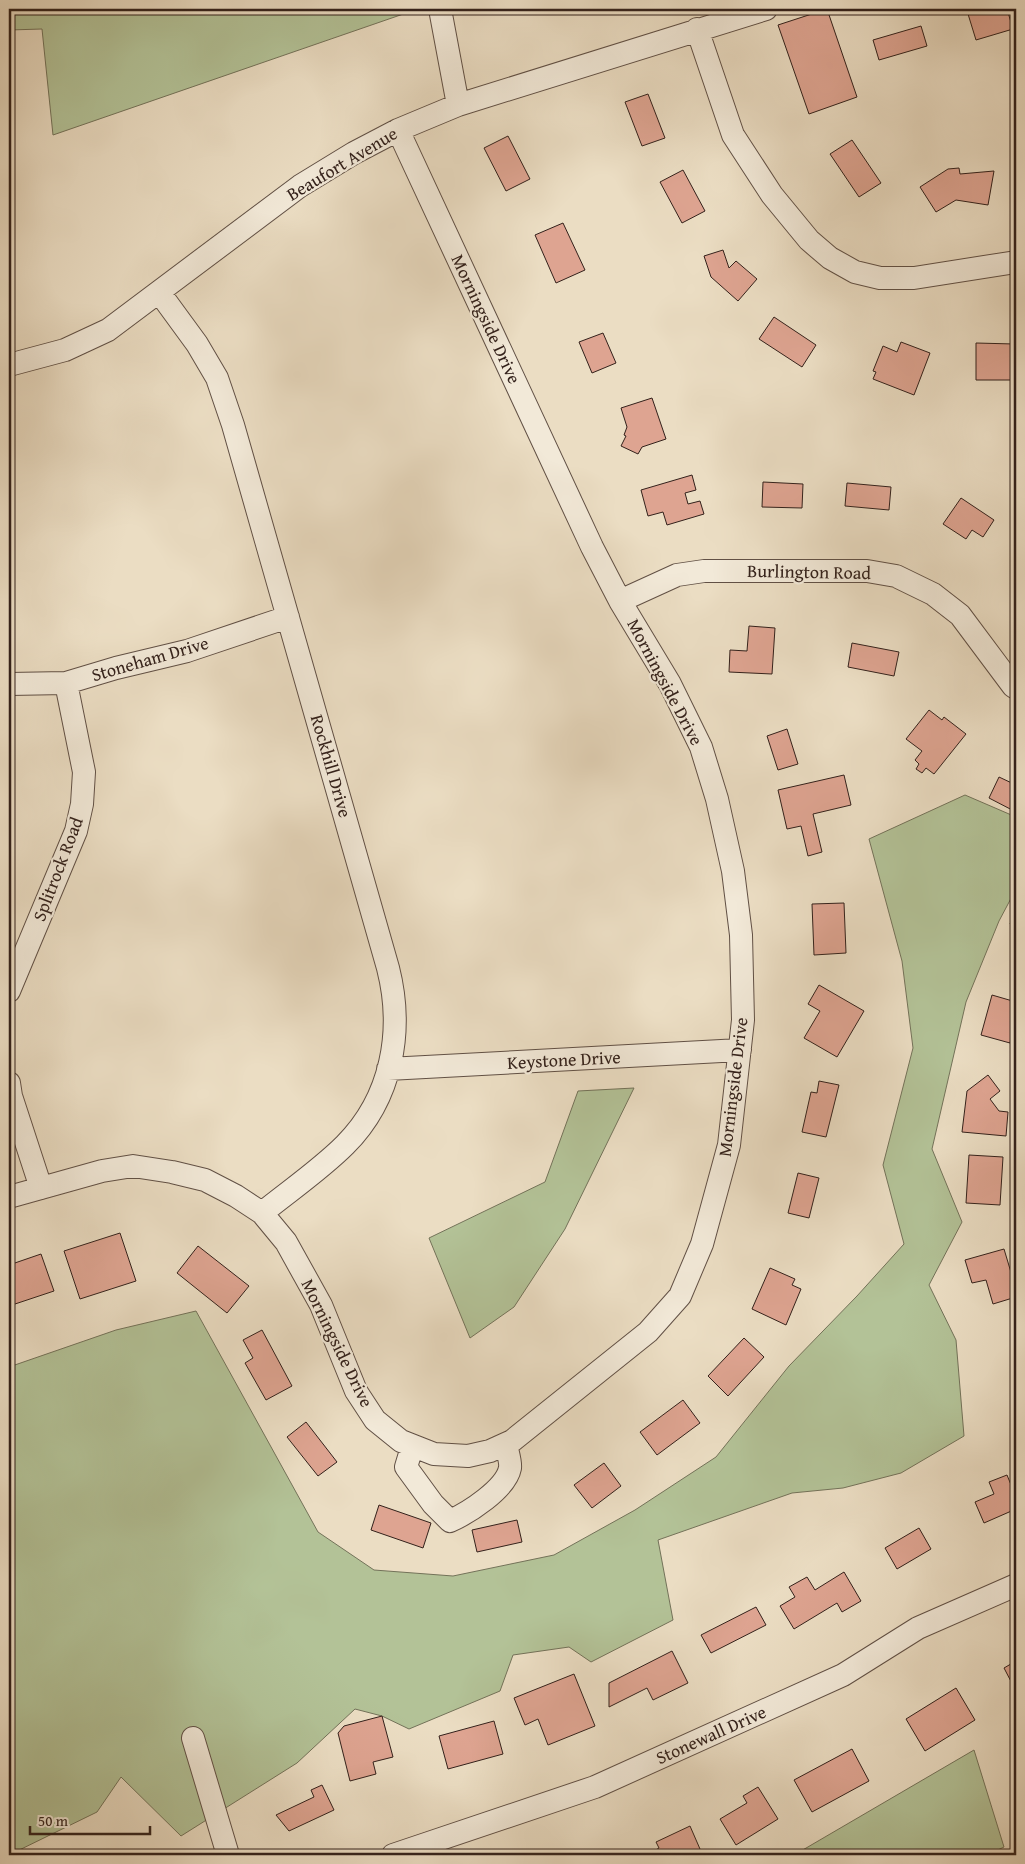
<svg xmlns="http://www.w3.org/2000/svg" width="1025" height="1864" viewBox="0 0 1025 1864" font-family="'Gentium Book Plus',serif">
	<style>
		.green { fill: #b3c297; stroke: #737259 }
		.building { fill: #dea491; stroke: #33211b }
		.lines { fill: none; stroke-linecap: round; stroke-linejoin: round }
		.minor-casing { stroke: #615045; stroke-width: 24 }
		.minor { stroke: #f2e9d8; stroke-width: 22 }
		.labels { text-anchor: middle; stroke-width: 4.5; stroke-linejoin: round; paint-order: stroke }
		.street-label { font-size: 18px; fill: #33211b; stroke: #f2e9d8 }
	</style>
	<rect width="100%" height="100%" fill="#ebddc3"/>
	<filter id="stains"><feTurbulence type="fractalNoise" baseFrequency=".004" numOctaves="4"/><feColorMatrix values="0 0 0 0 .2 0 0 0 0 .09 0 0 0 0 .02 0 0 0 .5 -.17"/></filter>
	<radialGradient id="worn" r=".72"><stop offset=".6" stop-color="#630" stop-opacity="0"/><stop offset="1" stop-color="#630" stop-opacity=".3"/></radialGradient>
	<!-- green -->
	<path class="green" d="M 9,9 L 412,9 L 412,11 L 53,135 L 42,29 L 9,30 Z
		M 965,795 L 1016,817 L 1016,889 L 999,921 L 966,1002 L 932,1149 L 962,1222 L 929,1285 L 956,1340 L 964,1436 L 901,1473 L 843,1488 L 792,1493 L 658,1540 L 673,1620 L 591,1662 L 569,1647 L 513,1655 L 500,1691 L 409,1729 L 382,1716 L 355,1709 L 297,1763 L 181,1836 L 121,1777 L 97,1812 L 9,1855 L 9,1367 L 116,1330 L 196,1311 L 318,1532 L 374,1570 L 453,1576 L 554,1555 L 635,1510 L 716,1457 L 789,1366 L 857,1296 L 904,1244 L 883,1165 L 913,1048 L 902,961 L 869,839 Z
		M 634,1088 L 565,1229 L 514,1307 L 470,1338 L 429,1238 L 545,1182 L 578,1091 Z
		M 974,1750 L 1004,1847 L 987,1855 L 800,1855 L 801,1851 Z"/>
	<!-- building -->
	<path class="building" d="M 827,9 L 857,97 L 809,114 L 778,25 Z
		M 986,9 L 1007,9 L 1013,29 L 976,40 L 968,14 Z
		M 921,26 L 927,46 L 879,60 L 873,40 Z
		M 648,94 L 665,138 L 642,146 L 625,102 Z
		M 508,136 L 530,179 L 506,191 L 484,148 Z
		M 852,140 L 881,183 L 859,197 L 830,154 Z
		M 959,168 L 960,174 L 994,171 L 988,205 L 956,200 L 936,212 L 920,187 L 948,169 Z
		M 683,170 L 705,211 L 682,223 L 660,182 Z
		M 563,223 L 585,270 L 556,283 L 535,235 Z
		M 723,250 L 729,268 L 736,261 L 757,279 L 738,301 L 711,277 L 704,256 Z
		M 774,317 L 816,345 L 802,367 L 759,339 Z
		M 603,333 L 616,363 L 592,373 L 579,342 Z
		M 901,342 L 930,353 L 914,395 L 873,379 L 876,372 L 873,371 L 883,346 L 897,352 Z
		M 976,343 L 1014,344 L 1013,380 L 976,380 Z
		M 652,398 L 666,439 L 642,447 L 638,454 L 621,446 L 626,436 L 624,435 L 627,427 L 621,408 Z
		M 692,475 L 696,490 L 685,493 L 688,504 L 700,501 L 704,514 L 667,525 L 663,512 L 648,516 L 641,490 Z
		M 763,482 L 803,484 L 802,508 L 762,507 Z
		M 847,483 L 891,487 L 889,510 L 845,506 Z
		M 961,498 L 994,520 L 983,537 L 972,530 L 966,539 L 943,524 Z
		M 749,626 L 775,628 L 772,674 L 729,672 L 730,650 L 747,651 Z
		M 852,643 L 899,652 L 894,676 L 848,667 Z
		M 929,710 L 942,720 L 944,717 L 966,734 L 934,774 L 926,768 L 922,773 L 916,769 L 919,764 L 915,760 L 922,751 L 906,739 Z
		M 787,729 L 798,764 L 778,770 L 767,736 Z
		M 844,775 L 851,805 L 813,814 L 822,852 L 808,856 L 801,826 L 787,829 L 778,790 Z
		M 999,777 L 1016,785 L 1016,812 L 989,798 Z
		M 844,903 L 846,953 L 814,955 L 812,904 Z
		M 1016,913 L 1016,928 L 1010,924 Z
		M 819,985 L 864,1011 L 837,1057 L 804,1038 L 820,1011 L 808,1004 Z
		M 992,995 L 1016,1002 L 1016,1020 L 1010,1043 L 981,1035 Z
		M 988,1075 L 1000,1091 L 990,1099 L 999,1111 L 1008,1112 L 1006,1136 L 962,1132 L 967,1091 Z
		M 819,1081 L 839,1085 L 826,1137 L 802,1132 L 811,1092 L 817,1093 Z
		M 969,1155 L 1003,1157 L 1000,1205 L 966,1203 Z
		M 798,1173 L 819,1178 L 809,1218 L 788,1213 Z
		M 120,1233 L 136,1281 L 80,1299 L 64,1251 Z
		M 198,1246 L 249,1286 L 227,1313 L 177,1273 Z
		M 1004,1249 L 1016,1289 L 1016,1297 L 993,1304 L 986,1280 L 972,1283 L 965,1260 Z
		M 41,1254 L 54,1291 L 9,1306 L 9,1265 Z
		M 770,1268 L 795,1279 L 792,1285 L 801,1289 L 786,1325 L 752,1309 Z
		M 262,1330 L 292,1386 L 266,1400 L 245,1363 L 253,1358 L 243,1340 Z
		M 744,1338 L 764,1357 L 728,1396 L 708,1376 Z
		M 683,1400 L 700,1423 L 657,1455 L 640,1432 Z
		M 306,1422 L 337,1462 L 318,1476 L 287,1437 Z
		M 604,1463 L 621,1486 L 592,1508 L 574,1485 Z
		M 1007,1475 L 1016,1497 L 1016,1509 L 984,1523 L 975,1502 L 994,1494 L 989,1482 Z
		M 379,1505 L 431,1523 L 423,1548 L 371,1530 Z
		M 517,1520 L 522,1542 L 477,1552 L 472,1530 Z
		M 919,1528 L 931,1549 L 897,1569 L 885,1548 Z
		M 844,1572 L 861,1601 L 842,1612 L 837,1603 L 794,1629 L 780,1606 L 795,1597 L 789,1587 L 807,1577 L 815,1590 Z
		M 756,1607 L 766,1625 L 711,1653 L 701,1635 Z
		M 672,1651 L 688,1683 L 653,1700 L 647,1688 L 609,1707 L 609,1683 Z
		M 1016,1661 L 1016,1691 L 1004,1668 Z
		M 574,1674 L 595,1726 L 548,1745 L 538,1719 L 525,1725 L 514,1698 Z
		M 956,1688 L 975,1720 L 925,1751 L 906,1719 Z
		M 382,1716 L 393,1757 L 373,1762 L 376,1774 L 350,1781 L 338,1733 L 344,1726 Z
		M 494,1721 L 503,1754 L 448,1769 L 439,1736 Z
		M 852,1749 L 869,1781 L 812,1812 L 794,1780 Z
		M 322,1785 L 334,1810 L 289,1831 L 276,1815 L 314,1797 L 311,1790 Z
		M 758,1787 L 778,1819 L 736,1845 L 720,1819 L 747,1803 L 743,1796 Z
		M 690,1826 L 700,1849 L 687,1855 L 647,1855 L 659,1848 L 656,1842 Z"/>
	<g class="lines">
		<defs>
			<path id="minor" d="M 440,9 L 458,105
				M 697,29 L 733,135 L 772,195 L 809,240 L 830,258 L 855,272 L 880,278 L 914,278 L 1016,262
				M 159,292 L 197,344 L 217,378 L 233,425 L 388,968 C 404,1031 392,1098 345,1145 C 320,1170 289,1191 262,1213
				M 9,365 L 65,350 L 108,330 L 300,186 L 354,153 L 398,130 L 458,105 L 766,9
				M 620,601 L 677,575 L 704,571 L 867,571 L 896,576 L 933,594 L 960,615 L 1013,686 L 1016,688
				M 9,684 L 66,683 L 116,668 L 187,651 L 288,617
				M 9,991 L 76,831 L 82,804 L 84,772 L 66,683
				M 388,1069 L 740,1050
				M 9,1083 L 11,1096 L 41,1188
				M 9,1197 L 102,1171 L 133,1166 L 172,1172 L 205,1180 L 236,1196 L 262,1213 L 286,1242 L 321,1305 L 356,1391 L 375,1420 L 401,1441 L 434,1454 L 468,1456 L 490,1451 L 512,1441 L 648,1332 L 680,1296 L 702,1244 L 729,1145 L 743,1020 L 741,935 L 733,871 L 717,799 L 701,747 L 670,684 L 620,601 L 592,547 L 398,130
				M 412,1447 L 406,1467 L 433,1504 L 450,1521 C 468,1513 506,1489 510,1468 C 511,1461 507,1451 506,1444
				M 193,1738 L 228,1855
				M 393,1855 L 595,1787 L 843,1675 L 918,1628 L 1016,1585"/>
		</defs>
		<!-- minor casing -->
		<use href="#minor" class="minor-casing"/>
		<!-- minor -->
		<use href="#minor" class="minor"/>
	</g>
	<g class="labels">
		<!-- street labels -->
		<g class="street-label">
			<text transform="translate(342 164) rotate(-31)" y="6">Beaufort Avenue</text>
			<text transform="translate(486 319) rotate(65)" y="6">Morningside Drive</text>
			<text transform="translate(809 572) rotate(1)" y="6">Burlington Road</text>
			<text transform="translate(150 659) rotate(-16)" y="6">Stoneham Drive</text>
			<text transform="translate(665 682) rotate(62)" y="6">Morningside Drive</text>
			<text transform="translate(331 766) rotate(74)" y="6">Rockhill Drive</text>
			<text transform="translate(58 869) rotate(-69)" y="6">Splitrock Road</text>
			<text transform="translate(564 1060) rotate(-3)" y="6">Keystone Drive</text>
			<text transform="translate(733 1087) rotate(-83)" y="6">Morningside Drive</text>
			<text transform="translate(337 1343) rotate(64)" y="6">Morningside Drive</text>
			<text transform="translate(711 1735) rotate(-24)" y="6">Stonewall Drive</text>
		</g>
	</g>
	<!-- margin -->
	<rect width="1025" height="1864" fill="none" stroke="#ebddc3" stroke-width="30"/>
	<rect x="10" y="10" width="1005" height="1844" fill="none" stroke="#33211b" stroke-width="2.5"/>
	<rect x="15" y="15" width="995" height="1834" fill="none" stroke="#33211b"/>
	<!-- scale -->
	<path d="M30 1826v8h120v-8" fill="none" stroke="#33211b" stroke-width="2.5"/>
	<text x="38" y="1826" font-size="15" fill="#33211b" stroke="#f2e9d8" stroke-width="4" paint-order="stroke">50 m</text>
	<rect width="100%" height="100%" filter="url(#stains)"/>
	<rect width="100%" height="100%" fill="url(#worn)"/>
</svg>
